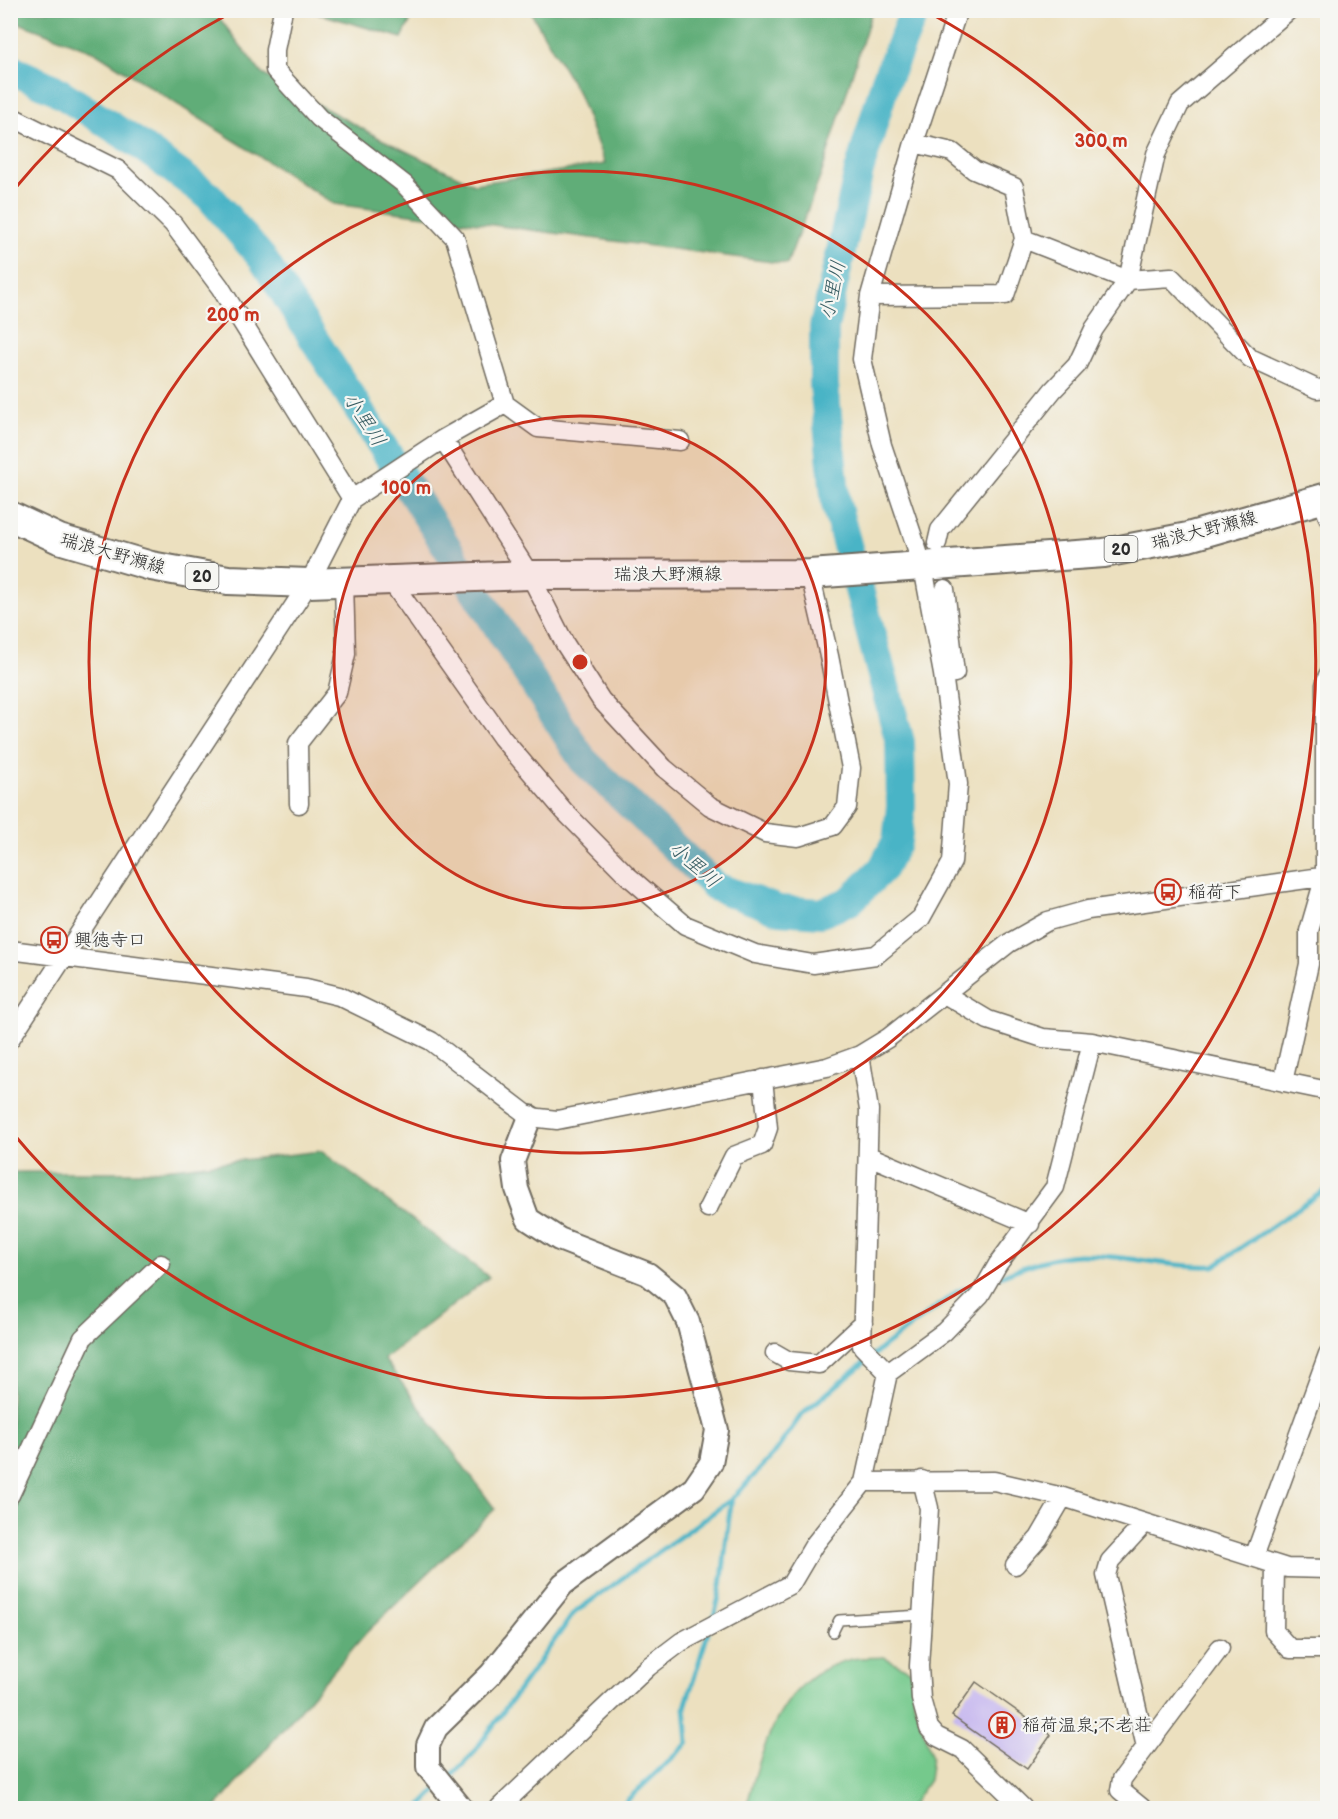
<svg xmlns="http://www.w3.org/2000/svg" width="1338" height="1819" viewBox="0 0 1338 1819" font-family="'Balsamiq Sans','Klee One',sans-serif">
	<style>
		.green { fill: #75c98c; stroke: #507a5c; stroke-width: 1.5 }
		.forest { fill: #60ad78; stroke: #466c52; stroke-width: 1.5 }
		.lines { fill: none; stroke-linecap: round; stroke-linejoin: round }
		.stream { stroke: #49b4c6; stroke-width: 5 }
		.river { stroke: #49b4c6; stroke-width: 30 }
		.building { fill: #c5b5ef }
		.service-casing { stroke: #6f6a5f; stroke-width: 12 }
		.minor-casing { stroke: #6f6a5f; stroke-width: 21 }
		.tertiary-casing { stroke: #6f6a5f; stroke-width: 26 }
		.primary-casing { stroke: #6f6a5f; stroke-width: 32 }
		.service { stroke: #fff; stroke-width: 9 }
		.minor { stroke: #fff; stroke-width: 18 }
		.tertiary { stroke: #fff; stroke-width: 22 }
		.primary { stroke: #fff; stroke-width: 28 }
		.ring { fill: none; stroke: #c8321e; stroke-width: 3 }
		.labels { text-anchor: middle; stroke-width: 4.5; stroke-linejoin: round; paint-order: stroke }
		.shield { fill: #f6f6f2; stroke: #686867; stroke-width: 1.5 }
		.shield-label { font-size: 16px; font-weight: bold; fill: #2b2b2b }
		.street-label { font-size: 18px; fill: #2b2b2b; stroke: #f6f6f2 }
		.poi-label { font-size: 18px; fill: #2b2b2b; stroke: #f6f6f2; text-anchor: start }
		.water-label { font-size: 20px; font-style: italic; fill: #365b61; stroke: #f6f6f2 }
		.centre { fill: #c8321e; stroke: #f6f6f2; stroke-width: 3 }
		.ring-label { font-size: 18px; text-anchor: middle; font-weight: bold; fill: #c8321e; stroke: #f6f6f2; stroke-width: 4.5; stroke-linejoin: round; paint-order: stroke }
	</style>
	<rect width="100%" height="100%" fill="#f6f6f2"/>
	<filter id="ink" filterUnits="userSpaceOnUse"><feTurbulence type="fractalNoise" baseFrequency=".0167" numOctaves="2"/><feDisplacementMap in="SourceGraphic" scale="12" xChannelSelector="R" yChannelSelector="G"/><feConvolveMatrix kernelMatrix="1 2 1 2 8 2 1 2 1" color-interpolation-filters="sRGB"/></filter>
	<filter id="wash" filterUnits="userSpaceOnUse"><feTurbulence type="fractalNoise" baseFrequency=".008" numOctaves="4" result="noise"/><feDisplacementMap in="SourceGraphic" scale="24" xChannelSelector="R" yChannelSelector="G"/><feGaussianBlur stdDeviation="1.35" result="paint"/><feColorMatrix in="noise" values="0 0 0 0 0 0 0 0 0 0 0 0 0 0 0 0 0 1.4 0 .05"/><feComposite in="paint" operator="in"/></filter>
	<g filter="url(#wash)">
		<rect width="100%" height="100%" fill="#ece0bf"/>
		<!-- green -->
		<path class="green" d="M 884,1657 L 911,1671 L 914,1703 L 932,1757 L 929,1780 L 910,1808 L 746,1808 C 763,1747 780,1675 852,1659 C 862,1657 874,1658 884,1657 Z"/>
		<!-- forest -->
		<path class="forest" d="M 10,11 L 214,11 L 262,74 L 381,139 L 474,184 L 605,164 L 577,91 L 530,11 L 872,11 L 821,175 L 787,264 L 334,204 L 95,52 L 11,20 Z
			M 310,11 L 415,10 L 415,11 L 402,38 Z
			M 321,1151 L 489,1277 L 384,1359 L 495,1509 L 366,1633 L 215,1808 L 11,1808 L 11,1172 L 137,1172 Z"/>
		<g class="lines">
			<!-- stream -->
			<path class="stream" d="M 998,1277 C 1023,1267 1051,1256 1079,1255 C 1124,1254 1168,1268 1214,1266 L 1328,1188
				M 713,1619 C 726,1579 724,1540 732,1499
				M 447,1780 L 472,1755 L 574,1613 L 732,1499 L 773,1455 L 802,1414 L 882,1348 L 958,1291 L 980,1283
				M 419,1808 L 438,1789
				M 614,1808 L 621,1806 L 688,1743 L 685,1707 L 708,1633"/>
			<!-- river -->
			<path class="river" d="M 10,69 L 54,89 L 137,143 L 209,196 L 262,258 L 583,760 L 716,887 L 779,910 L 821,913 L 850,901 L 883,868 L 897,841 L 901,807 L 900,742 L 836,504 L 824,385 L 824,327 L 859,171 L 886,80 L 915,10"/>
		</g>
		<g id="blocks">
			<!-- building -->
			<path class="building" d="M 976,1682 L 1051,1735 L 1027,1769 L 952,1716 Z"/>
		</g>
	</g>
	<g filter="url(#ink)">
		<use href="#blocks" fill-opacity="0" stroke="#6f6a5f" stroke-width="1.5"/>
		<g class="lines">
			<defs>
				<path id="service" d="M 833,1632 L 839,1620 L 922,1615"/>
				<path id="minor" d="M 283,10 L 275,50 L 275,70 L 319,118 L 404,184 L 455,238 L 505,404
					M 1289,10 L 1180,104 L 1156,154 L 1128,280 L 1171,277 L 1250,358 L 1317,389 L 1328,388
					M 10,116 L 118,170 L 173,224 L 220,287 L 352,499
					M 870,296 L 1005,295 L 1024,239 L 1014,187 L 974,170 L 952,152 L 914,143
					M 443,439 L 530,575 L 565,644 L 601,700 L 664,768 L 710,806 L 765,833 L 798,837 L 833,826 L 847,807 L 851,768 L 829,656 L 810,574
					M 1322,499 L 1328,517
					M 937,543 L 940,530 L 1053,390 L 1077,365 L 1094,329 L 1128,280 L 1024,239
					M 391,581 L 502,738 L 564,811 L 628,876 L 685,925 L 755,954 L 813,964 L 876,955 L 921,918 L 952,862 L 958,784 L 943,674 L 923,567 L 882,445 L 862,359 L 870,296 L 914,143 L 958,10
					M 943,674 L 955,673 L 945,589
					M 299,804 L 298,743 L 337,693 L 346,654 L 344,582
					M 10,950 L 306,988 L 339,996 L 431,1041 L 530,1117 L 557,1120 L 827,1067 L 860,1055 L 888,1038 L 1009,943 L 1048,921 L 1088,910 L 1328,876
					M 946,995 L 988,1020 L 1043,1038 L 1092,1042 L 1328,1091
					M 10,1039 L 309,583 L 352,499 L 443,439 L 505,404 L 538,428 L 680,441
					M 860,1055 L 869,1110 L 862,1346 L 888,1373
					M 1283,1082 L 1309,964 L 1309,931 L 1325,876 L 1325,685 L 1328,675
					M 869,1156 L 1030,1224
					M 708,1208 L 734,1156 L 762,1145 L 768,1128 L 763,1079
					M 775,1353 L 789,1361 L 819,1364 L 863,1323
					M 922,1480 L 929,1508 L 919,1666 L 921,1699 L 929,1728 L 936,1736 L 962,1749 L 1023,1808
					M 864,1482 L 994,1481 L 1063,1497 L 1287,1568 L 1328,1569
					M 10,1495 L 83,1338 L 161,1264
					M 1254,1557 L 1328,1354
					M 1015,1565 L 1039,1538 L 1063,1497
					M 1275,1565 L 1274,1631 L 1290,1649 L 1328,1649
					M 1146,1747 L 1220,1648
					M 499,1808 L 648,1667 L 681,1642 L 791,1584 L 814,1545 L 864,1482 L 888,1373 L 944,1332 L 980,1295 L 998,1264 L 1055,1187 L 1092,1042
					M 1142,1808 L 1120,1790 L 1122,1779 L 1146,1747 L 1106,1575 L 1110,1561 L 1144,1524"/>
				<path id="tertiary" d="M 461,1808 L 428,1767 L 428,1745 L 436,1728 L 491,1674 L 563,1584 L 694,1488 L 711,1463 L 717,1430 L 688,1322 L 675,1296 L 648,1274 L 559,1239 L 528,1219 L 517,1189 L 513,1161 L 530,1117"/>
				<path id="primary" d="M 10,516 L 59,539 L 151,566 L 228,580 L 309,583 L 530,575 L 810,574 L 1104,553 L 1188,537 L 1328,497"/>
			</defs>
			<!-- service casing -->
			<use href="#service" class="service-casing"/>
			<!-- minor casing -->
			<use href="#minor" class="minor-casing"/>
			<!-- tertiary casing -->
			<use href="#tertiary" class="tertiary-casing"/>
			<!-- primary casing -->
			<use href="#primary" class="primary-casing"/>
			<!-- service -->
			<use href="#service" class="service"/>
			<!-- minor -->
			<use href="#minor" class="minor"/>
			<!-- tertiary -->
			<use href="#tertiary" class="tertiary"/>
			<!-- primary -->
			<use href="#primary" class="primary"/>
		</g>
	</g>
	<!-- distance rings -->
	<circle cx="580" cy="662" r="246" fill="#c8321e" fill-opacity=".12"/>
	<g class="ring">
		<circle cx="580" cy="662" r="246"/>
		<circle cx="580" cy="662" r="491"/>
		<path d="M11 193A737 737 0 0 1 234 11M926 11A737 737 0 1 1 11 1131"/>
	</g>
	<!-- icons -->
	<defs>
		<symbol id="bus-ring" viewBox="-11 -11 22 22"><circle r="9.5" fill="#f6f6f2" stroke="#c8321e" stroke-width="1.5"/><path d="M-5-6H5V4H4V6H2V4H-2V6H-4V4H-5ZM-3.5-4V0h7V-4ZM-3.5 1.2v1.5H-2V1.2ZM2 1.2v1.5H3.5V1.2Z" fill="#c8321e"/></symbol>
		<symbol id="building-ring" viewBox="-11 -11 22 22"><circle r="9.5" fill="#f6f6f2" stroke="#c8321e" stroke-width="1.5"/><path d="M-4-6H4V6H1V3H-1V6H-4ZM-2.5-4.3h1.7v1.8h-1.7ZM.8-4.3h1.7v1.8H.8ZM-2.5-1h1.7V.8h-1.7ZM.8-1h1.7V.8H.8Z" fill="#c8321e"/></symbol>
	</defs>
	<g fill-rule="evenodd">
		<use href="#bus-ring" x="1153" y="877" width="30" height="30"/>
		<use href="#bus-ring" x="39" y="925" width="30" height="30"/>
		<use href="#building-ring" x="987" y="1710" width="30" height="30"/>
	</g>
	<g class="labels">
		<!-- shield labels -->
		<g class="shield">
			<rect x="1104.5" y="536" width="33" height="26" rx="4.5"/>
			<rect x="185.5" y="563" width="33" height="26" rx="4.5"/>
		</g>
		<g class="shield-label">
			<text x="1121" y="555">20</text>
			<text x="202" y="582">20</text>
		</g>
		<!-- street labels -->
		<g class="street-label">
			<text transform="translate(1204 530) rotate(-14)" y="6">瑞浪大野瀬線</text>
			<text transform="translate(113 553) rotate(16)" y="6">瑞浪大野瀬線</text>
			<text x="668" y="580">瑞浪大野瀬線</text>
		</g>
		<!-- poi labels -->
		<g class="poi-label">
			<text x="1188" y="898">稲荷下</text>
			<text x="74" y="946">興徳寺口</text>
			<text x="1022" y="1731">稲荷温泉;不老荘</text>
		</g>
		<!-- water labels -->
		<g class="water-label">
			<text transform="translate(832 290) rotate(-78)" y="7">小里川</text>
			<text transform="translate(365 419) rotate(57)" y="7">小里川</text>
			<text transform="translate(695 864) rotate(41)" y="7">小里川</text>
		</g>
	</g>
	<circle cx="580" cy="662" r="9" class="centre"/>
	<g class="ring-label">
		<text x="1101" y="147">300 m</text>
		<text x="233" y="321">200 m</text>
		<text x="406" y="494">100 m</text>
	</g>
	<!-- margin -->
	<rect width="1338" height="1819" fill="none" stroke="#f6f6f2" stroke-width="36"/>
</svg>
